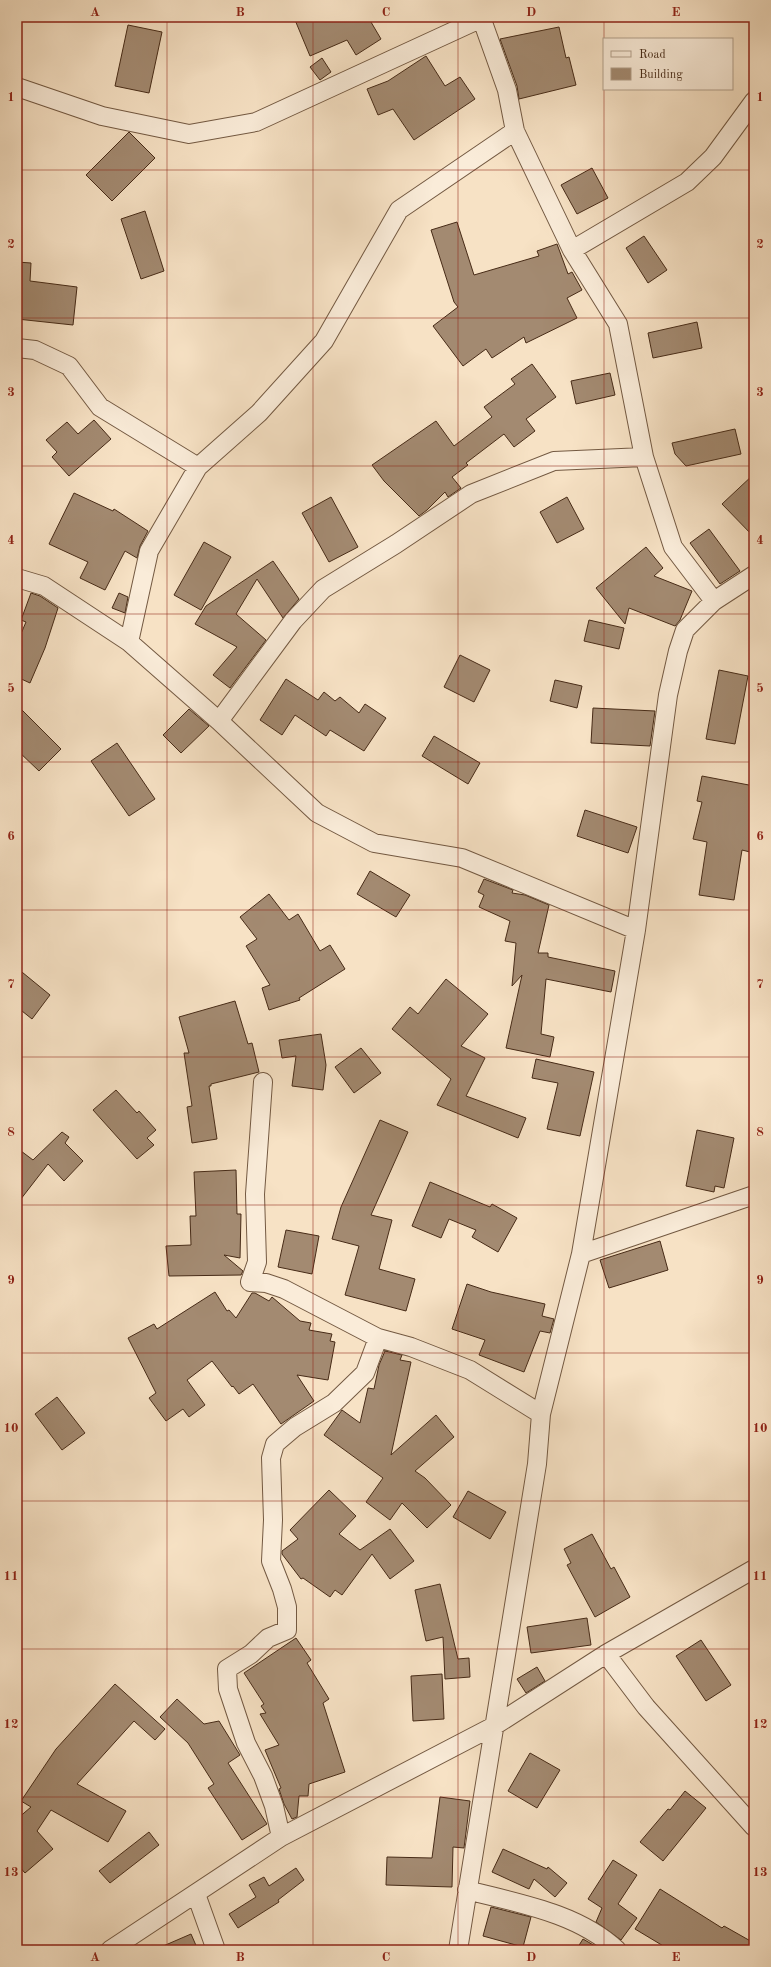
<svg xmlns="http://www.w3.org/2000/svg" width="771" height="1967" viewBox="0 0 771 1967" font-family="'Old Standard TT',serif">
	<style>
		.building { fill: #a38a71; stroke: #472b17 }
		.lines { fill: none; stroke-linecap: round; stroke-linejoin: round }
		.minor-casing { stroke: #735942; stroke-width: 20 }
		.minor { stroke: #faecd9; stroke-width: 18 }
		.grid { fill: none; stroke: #8f2418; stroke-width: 1; stroke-opacity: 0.55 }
		.neatline { fill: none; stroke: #8f2418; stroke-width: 1.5 }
		.grid-label { font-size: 13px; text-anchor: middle; font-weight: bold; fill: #8f2418 }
	</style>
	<rect width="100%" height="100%" fill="#f7e2c5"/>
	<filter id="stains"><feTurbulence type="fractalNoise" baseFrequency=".005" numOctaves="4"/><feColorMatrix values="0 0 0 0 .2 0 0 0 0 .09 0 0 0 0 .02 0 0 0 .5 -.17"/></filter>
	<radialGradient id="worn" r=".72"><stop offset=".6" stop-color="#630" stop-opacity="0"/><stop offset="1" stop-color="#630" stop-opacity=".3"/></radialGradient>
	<!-- building -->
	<path class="building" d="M 303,17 L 368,17 L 381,39 L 356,55 L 347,40 L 310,56 L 295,20 Z
		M 128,25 L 162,32 L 149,93 L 115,86 Z
		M 559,27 L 566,58 L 569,57 L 576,85 L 519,99 L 517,86 L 500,39 Z
		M 426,56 L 445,86 L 460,77 L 475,99 L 414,140 L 393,109 L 378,115 L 367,89 L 388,81 Z
		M 322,58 L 331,72 L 320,80 L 310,67 Z
		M 129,132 L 155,158 L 112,201 L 86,175 Z
		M 592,168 L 608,198 L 577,214 L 561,185 Z
		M 145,211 L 164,271 L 141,279 L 121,219 Z
		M 457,222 L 474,275 L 539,256 L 537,251 L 557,244 L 568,274 L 572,272 L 582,290 L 567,298 L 577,318 L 526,343 L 524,337 L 492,358 L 486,349 L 463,366 L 433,326 L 458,307 L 454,302 L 431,230 Z
		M 644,236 L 667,270 L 648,283 L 626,248 Z
		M 17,262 L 31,263 L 30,281 L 77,287 L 73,325 L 17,319 Z
		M 697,322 L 702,348 L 653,358 L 648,333 Z
		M 532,364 L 556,397 L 526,419 L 535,431 L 514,447 L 504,434 L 466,463 L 468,465 L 452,477 L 461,488 L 448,497 L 445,492 L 427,510 L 419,516 L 384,481 L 372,465 L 436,421 L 454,446 L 492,417 L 484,407 L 515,384 L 511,379 Z
		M 610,373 L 615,395 L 576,404 L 571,381 Z
		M 94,420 L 111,439 L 69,476 L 52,457 L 57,452 L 46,440 L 67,422 L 78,434 Z
		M 735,429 L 741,454 L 686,466 L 675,454 L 672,443 Z
		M 754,474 L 754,537 L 722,504 Z
		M 74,493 L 113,511 L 114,509 L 148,531 L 140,546 L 137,558 L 125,551 L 105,590 L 80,578 L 88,562 L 49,544 Z
		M 331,497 L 358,547 L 329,562 L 302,513 Z
		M 567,497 L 584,529 L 557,543 L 540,512 Z
		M 709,529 L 740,571 L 720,584 L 690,543 Z
		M 204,542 L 231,557 L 201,610 L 174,595 Z
		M 646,547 L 663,568 L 654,576 L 692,591 L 680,620 L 675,626 L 629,608 L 625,624 L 596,588 Z
		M 273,561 L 299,599 L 283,618 L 257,579 L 236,614 L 266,640 L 230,688 L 213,675 L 237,647 L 195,624 L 206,606 Z
		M 31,593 L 40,596 L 58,608 L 45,648 L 30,683 L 17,677 L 17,643 L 26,622 L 21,620 Z
		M 119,593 L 128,597 L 125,613 L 112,608 Z
		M 589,620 L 624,628 L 619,649 L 584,641 Z
		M 460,655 L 490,670 L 474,702 L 444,687 Z
		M 719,670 L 748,676 L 735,744 L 706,739 Z
		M 286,679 L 318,700 L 324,692 L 335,701 L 340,697 L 359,713 L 365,704 L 386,718 L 364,751 L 330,730 L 326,736 L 295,715 L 282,735 L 260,720 Z
		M 555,680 L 582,686 L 577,708 L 550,701 Z
		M 17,705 L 61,749 L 39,771 L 17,750 Z
		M 593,708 L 655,711 L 650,746 L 591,743 Z
		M 189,709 L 209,726 L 181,753 L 163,735 Z
		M 434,736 L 480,763 L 468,784 L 422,756 Z
		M 117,743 L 155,799 L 129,816 L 91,761 Z
		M 702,776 L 754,786 L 754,834 L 750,852 L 742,850 L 734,900 L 699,895 L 707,842 L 693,839 L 702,802 L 697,801 Z
		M 585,810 L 637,827 L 628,853 L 577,836 Z
		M 370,871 L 410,895 L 396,917 L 357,894 Z
		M 484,879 L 513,890 L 512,893 L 525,895 L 549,905 L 538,953 L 548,953 L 548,957 L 615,971 L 611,992 L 546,979 L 541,1034 L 554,1037 L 550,1057 L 506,1048 L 522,975 L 512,986 L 516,943 L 505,941 L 510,921 L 479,907 L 484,895 L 478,892 Z
		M 269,894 L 289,920 L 298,914 L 320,951 L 330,945 L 345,969 L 299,998 L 300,1000 L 269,1010 L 262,988 L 270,985 L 246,946 L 257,939 L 240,917 Z
		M 17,968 L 50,995 L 32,1019 L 17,1007 Z
		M 446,979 L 488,1014 L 461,1046 L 485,1058 L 466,1096 L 526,1118 L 518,1138 L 437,1105 L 451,1079 L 392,1029 L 410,1007 L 418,1014 Z
		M 235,1001 L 248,1044 L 252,1043 L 259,1072 L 211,1084 L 211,1086 L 209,1086 L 217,1139 L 192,1143 L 187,1107 L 192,1106 L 184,1053 L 189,1053 L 179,1017 Z
		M 321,1034 L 326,1065 L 323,1090 L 292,1086 L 296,1056 L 282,1058 L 279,1040 Z
		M 361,1048 L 381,1073 L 354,1093 L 335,1067 Z
		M 536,1059 L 594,1072 L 580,1136 L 547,1129 L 558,1083 L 532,1078 Z
		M 116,1090 L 137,1113 L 139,1111 L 156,1130 L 147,1138 L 154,1145 L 137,1159 L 93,1110 Z
		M 380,1120 L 408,1132 L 371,1215 L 392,1220 L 379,1269 L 415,1279 L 406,1311 L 345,1295 L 359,1246 L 332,1239 L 341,1207 Z
		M 697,1130 L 734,1138 L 724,1188 L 715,1186 L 714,1192 L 686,1186 Z
		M 62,1132 L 69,1137 L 65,1143 L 83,1161 L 64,1181 L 48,1164 L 17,1204 L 17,1148 L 33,1160 Z
		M 236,1170 L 237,1214 L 241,1214 L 240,1258 L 224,1255 L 243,1271 L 241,1275 L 169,1276 L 166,1246 L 191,1245 L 190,1216 L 196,1216 L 194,1172 Z
		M 430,1182 L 490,1207 L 492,1204 L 517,1218 L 498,1252 L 472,1237 L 476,1230 L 449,1219 L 441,1238 L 412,1226 Z
		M 286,1230 L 319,1236 L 312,1274 L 278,1267 Z
		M 660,1241 L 668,1270 L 609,1288 L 600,1260 Z
		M 467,1284 L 491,1292 L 545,1304 L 542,1316 L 554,1319 L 550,1333 L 540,1331 L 524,1372 L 479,1355 L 485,1340 L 452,1329 Z
		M 215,1292 L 227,1311 L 229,1310 L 236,1318 L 252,1293 L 255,1293 L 269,1301 L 272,1297 L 300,1321 L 311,1323 L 309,1330 L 332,1334 L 330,1341 L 335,1342 L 328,1380 L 297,1375 L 314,1401 L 281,1424 L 253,1384 L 239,1394 L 233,1386 L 232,1387 L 212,1361 L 187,1380 L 205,1405 L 189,1417 L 183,1409 L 166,1421 L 149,1398 L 156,1393 L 128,1338 L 154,1324 L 157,1329 Z
		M 385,1351 L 402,1355 L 400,1360 L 411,1362 L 391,1455 L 436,1415 L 454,1437 L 415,1471 L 425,1478 L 451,1505 L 427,1528 L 402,1503 L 390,1520 L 366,1502 L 383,1478 L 324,1435 L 342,1410 L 360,1423 L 368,1388 L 374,1389 L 379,1365 Z
		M 57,1397 L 85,1433 L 62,1450 L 35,1414 Z
		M 329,1490 L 356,1516 L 339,1534 L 360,1550 L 390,1529 L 414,1561 L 390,1579 L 372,1554 L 342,1595 L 335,1590 L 330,1597 L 303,1578 L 301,1579 L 282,1554 L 282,1551 L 298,1539 L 290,1530 Z
		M 468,1491 L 506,1512 L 490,1539 L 453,1517 Z
		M 592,1534 L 611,1569 L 614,1567 L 630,1597 L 595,1617 L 567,1565 L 571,1563 L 564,1549 Z
		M 440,1584 L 458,1659 L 469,1658 L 470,1677 L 445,1679 L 443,1637 L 426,1641 L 415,1590 Z
		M 587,1618 L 591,1645 L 531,1653 L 527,1627 Z
		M 296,1638 L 311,1660 L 307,1663 L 329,1699 L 323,1703 L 345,1772 L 309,1784 L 308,1796 L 299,1796 L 297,1817 L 292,1819 L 284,1804 L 279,1789 L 281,1788 L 265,1750 L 279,1745 L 260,1714 L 266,1713 L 261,1706 L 264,1704 L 244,1673 Z
		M 701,1640 L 731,1685 L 706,1701 L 676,1656 Z
		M 537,1667 L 545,1681 L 526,1693 L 517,1679 Z
		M 442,1674 L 444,1719 L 413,1721 L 411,1676 Z
		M 115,1684 L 165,1729 L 155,1740 L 134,1721 L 77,1784 L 126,1811 L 108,1842 L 51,1810 L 37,1831 L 53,1849 L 25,1873 L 17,1864 L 17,1819 L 31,1807 L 21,1801 L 56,1749 Z
		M 177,1699 L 204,1724 L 219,1721 L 240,1755 L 228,1763 L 267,1824 L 242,1840 L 208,1788 L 214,1784 L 188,1743 L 160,1717 Z
		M 530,1753 L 560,1770 L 537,1808 L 508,1791 Z
		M 685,1791 L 706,1808 L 663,1861 L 640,1842 L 668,1809 L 670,1810 Z
		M 440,1797 L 470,1801 L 464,1848 L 453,1847 L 452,1887 L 386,1885 L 387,1857 L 432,1858 Z
		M 149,1832 L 159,1845 L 110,1883 L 99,1871 Z
		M 503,1849 L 547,1869 L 548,1867 L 567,1883 L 555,1897 L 534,1879 L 529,1889 L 492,1872 Z
		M 613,1860 L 637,1875 L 618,1904 L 637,1918 L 621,1940 L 596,1922 L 602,1908 L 588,1899 Z
		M 296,1868 L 304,1880 L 278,1900 L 279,1902 L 238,1928 L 229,1914 L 256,1897 L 249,1885 L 264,1877 L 269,1886 Z
		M 660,1889 L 722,1928 L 724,1926 L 754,1943 L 754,1950 L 670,1950 L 635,1929 Z
		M 491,1907 L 531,1917 L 523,1947 L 483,1936 Z
		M 191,1934 L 198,1950 L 154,1950 Z
		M 583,1939 L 595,1946 L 600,1950 L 576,1950 Z"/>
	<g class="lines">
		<defs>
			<path id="minor" d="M 481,17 L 507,90 L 515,131 L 572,250 L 618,324 L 644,457 L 673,547 L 714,601
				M 17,87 L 102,116 L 189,134 L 256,122 L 482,18
				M 572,250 L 687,182 L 713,157 L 754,101
				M 17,348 L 35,350 L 69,366 L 100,407 L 198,467
				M 17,578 L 44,586 L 129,642 L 219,721 L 317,813 L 374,843 L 462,858 L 636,930
				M 129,642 L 149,551 L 198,467 L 259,413 L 324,341 L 399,210 L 515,131
				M 219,721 L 293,621 L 323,589 L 396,544 L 471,494 L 554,461 L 644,457
				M 263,1082 L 255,1194 L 257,1262 L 250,1282 L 266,1283 L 284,1289 L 378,1338 L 411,1347 L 470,1370 L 541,1414
				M 581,1254 L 754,1195
				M 606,1654 L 646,1707 L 754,1827
				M 281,1837 L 274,1806 L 263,1776 L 246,1743 L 228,1689 L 227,1669 L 251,1654 L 268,1638 L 287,1630 L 287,1607 L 282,1589 L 271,1561 L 273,1520 L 271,1458 L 275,1444 L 295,1427 L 334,1403 L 365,1373 L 378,1338
				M 467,1890 C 517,1903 578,1913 617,1950
				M 196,1894 L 216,1950
				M 110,1950 L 281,1837 L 494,1726 L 606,1654 L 754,1569
				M 458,1950 L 537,1464 L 541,1414 L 581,1254 L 636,930 L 668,695 L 678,651 L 685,630 L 714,601 L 754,575"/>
		</defs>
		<!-- minor casing -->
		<use href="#minor" class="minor-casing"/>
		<!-- minor -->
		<use href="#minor" class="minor"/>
	</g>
	<!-- grid -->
	<path class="grid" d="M 167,17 L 167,1950M 313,17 L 313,1950M 458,17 L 458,1950M 604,17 L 604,1950M 17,170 L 754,170M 17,318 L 754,318M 17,466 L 754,466M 17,614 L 754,614M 17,762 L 754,762M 17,910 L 754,910M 17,1057 L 754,1057M 17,1205 L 754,1205M 17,1353 L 754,1353M 17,1501 L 754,1501M 17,1649 L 754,1649M 17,1797 L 754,1797"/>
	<!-- margin -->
	<rect width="771" height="1967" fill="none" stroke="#f7e2c5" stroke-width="44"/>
	<!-- legend -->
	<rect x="603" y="38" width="130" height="52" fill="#faecd9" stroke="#b29f8b"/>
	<rect x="611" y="51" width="20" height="6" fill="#faecd9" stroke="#b29f8b"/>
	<text x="639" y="58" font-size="12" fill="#472b17">Road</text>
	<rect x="611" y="68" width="20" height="12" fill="#a38a71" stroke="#b29f8b"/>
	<text x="639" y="78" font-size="12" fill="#472b17">Building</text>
	<rect x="22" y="22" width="727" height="1923" class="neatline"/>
	<g class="grid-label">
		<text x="95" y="16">A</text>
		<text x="240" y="16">B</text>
		<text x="386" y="16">C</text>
		<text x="531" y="16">D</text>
		<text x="676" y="16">E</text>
		<text x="11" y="101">1</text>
		<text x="760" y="101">1</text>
		<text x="11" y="248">2</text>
		<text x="760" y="248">2</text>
		<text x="11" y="396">3</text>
		<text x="760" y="396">3</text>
		<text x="11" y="544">4</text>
		<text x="760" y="544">4</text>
		<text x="11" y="692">5</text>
		<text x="760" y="692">5</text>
		<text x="11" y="840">6</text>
		<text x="760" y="840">6</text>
		<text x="11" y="988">7</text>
		<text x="760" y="988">7</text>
		<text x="11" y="1136">8</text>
		<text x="760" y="1136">8</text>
		<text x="11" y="1284">9</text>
		<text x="760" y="1284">9</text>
		<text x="11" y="1432">10</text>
		<text x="760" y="1432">10</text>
		<text x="11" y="1580">11</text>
		<text x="760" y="1580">11</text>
		<text x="11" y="1728">12</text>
		<text x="760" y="1728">12</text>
		<text x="11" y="1876">13</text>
		<text x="760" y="1876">13</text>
		<text x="95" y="1961">A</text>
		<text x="240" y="1961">B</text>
		<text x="386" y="1961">C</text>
		<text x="531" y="1961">D</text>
		<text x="676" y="1961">E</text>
	</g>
	<rect width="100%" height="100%" filter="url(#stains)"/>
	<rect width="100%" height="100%" fill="url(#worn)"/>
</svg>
